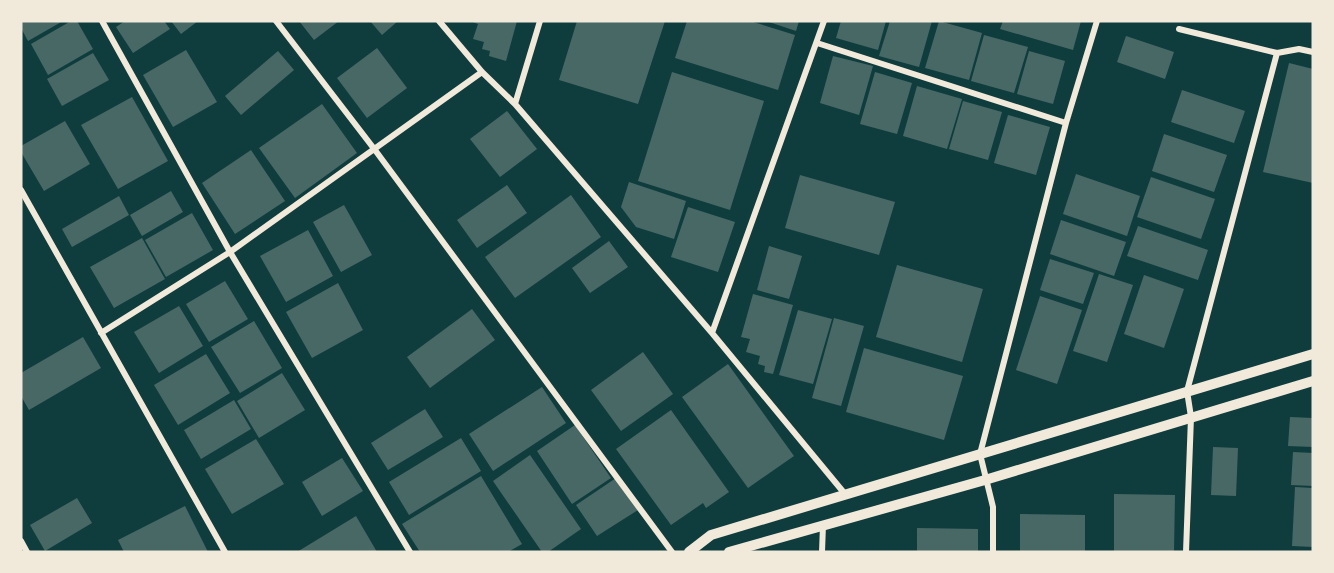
<svg xmlns="http://www.w3.org/2000/svg" width="1334" height="573" viewBox="0 0 1334 573" font-family="Commissioner,sans-serif">
	<rect width="100%" height="100%" fill="#0f3d3e"/>
	<path fill="#486865" d="M21,21h42l-35,20 -7,-13z
		M71,21h6l16,28 -45,26 -17,-31z
		M125,21h39l6,8 -37,24 -17,-26z
		M171,21h27l-17,13z
		M299,21h40l-25,19z
		M370,21h28l-16,14z
		M470,21h47l-11,40 -17,-5 1,-5 -8,-2 2,-7 -11,-3 5,-15z
		M577,21h88l-27,83 -79,-24z
		M687,21h63l45,14 -17,55 -103,-32z
		M766,21h33l-3,10z
		M841,21h45l-8,29 -42,-12z
		M890,21h42l-13,46 -40,-11z
		M939,21l43,12 -13,47 -44,-12z
		M1003,21h78l-8,29 -73,-21z
		M984,35l44,12 -14,46 -43,-12z
		M1126,36l48,16 -9,27 -48,-17z
		M377,48l30,40 -40,30 -30,-40z
		M186,50l31,52 -44,25 -30,-52z
		M278,51l16,19 -53,45 -16,-19z
		M1029,51l36,10 -12,43 -36,-10z
		M93,53l16,27 -47,26 -15,-27z
		M833,56l40,10 -14,49 -39,-12z
		M1289,63l24,6v114l-50,-11z
		M672,72l92,29 -34,109 -92,-29z
		M875,72l37,11 -15,51 -37,-10z
		M917,86l45,13 -15,50 -44,-13z
		M1182,90l63,21 -11,32 -63,-21z
		M132,97l36,64 -50,28 -37,-64z
		M963,101l39,11 -14,48 -39,-11z
		M322,104l35,49 -62,45 -36,-50z
		M507,111l30,38 -37,28 -30,-38z
		M1008,115l42,12 -14,48 -42,-12z
		M65,121l25,43 -46,27 -23,-39v-6z
		M1164,134l63,21 -13,37 -62,-21z
		M251,150l34,51 -50,33 -33,-51z
		M1076,174l64,22 -13,40 -64,-22z
		M800,175l95,27 -16,53 -94,-27z
		M1151,177l64,22 -14,40 -64,-22z
		M629,182l57,19 -12,38 -38,-12 -15,-20z
		M507,185l20,28 -50,35 -20,-28z
		M171,191l12,21 -41,24 -12,-21z
		M571,195l30,42 -86,61 -30,-41z
		M119,196l10,19 -57,32 -10,-18z
		M344,205l28,50 -31,17 -28,-50z
		M688,207l47,15 -17,50 -47,-15z
		M192,213l21,37 -47,27 -21,-37z
		M1061,220l65,22 -12,34 -64,-22z
		M1138,226l70,24 -10,30 -71,-24z
		M308,230l25,46 -47,26 -26,-46z
		M142,238l23,41 -51,29 -24,-41z
		M609,241l19,26 -38,26 -18,-25z
		M769,246l33,10 -13,43 -32,-9z
		M1050,259l44,14 -11,31 -43,-14z
		M897,265l86,24 -21,73 -86,-25z
		M1099,274l34,11 -26,77 -34,-11z
		M1144,275l40,14 -20,59 -40,-14z
		M225,281l23,38 -39,23 -23,-38z
		M338,283l25,47 -51,28 -26,-46z
		M753,294l40,11 -20,69 -9,-2 1,-6 -7,-2 2,-8 -14,-4 4,-13 -9,-2z
		M1040,296l42,14 -25,74 -41,-14z
		M179,306l24,40 -44,27 -25,-41z
		M472,309l23,31 -65,48 -23,-31z
		M798,310l34,9 -19,65 -34,-9z
		M834,318l30,8 -23,80 -29,-8z
		M254,321l28,47 -42,25 -29,-46z
		M83,337l18,31 -72,42 -8,-14v-23z
		M864,348l99,28 -19,64 -98,-28z
		M643,352l30,42 -52,37 -30,-41z
		M206,354l24,39 -52,32 -24,-40z
		M728,364l66,92 -46,32 -66,-91z
		M282,373l23,37 -46,28 -22,-37z
		M542,387l24,36 -73,48 -24,-37z
		M234,400l17,29 -50,30 -17,-29z
		M425,409l18,28 -55,33 -17,-27z
		M671,410l58,82 -23,16 -3,-5 -32,22 -55,-76z
		M1290,417l23,1v29l-25,-1z
		M575,425l36,53 -39,26 -35,-53z
		M461,438l20,33 -72,44 -20,-33z
		M256,439l28,45 -52,30 -27,-45z
		M1213,447l25,1 -2,48 -25,-1z
		M1293,452l20,1v33l-22,-1z
		M530,455l51,74 -33,23h-6l-49,-71z
		M342,458l21,33 -41,25 -20,-34z
		M481,476l41,68 -14,8h-88l-18,-28z
		M616,478l22,32 -41,26 -21,-31z
		M1295,487l18,1v59l-21,-1z
		M1114,494l61,1 -1,57h-60z
		M77,498l15,25 -47,28 -15,-26z
		M185,506l23,46h-84l-6,-12z
		M1020,514l65,1v37h-65z
		M356,516l21,36h-80z
		M917,528l61,1v23h-61z"/>
	<g fill="none" stroke-linecap="round" stroke-linejoin="round">
		<path stroke="#f1e9da" stroke-width="6" d="M102,21l128,231 180,300
			M276,21l99,129 297,402
			M439,21l43,51 33,32 197,229 133,161
			M1179,29l98,24 22,-4 14,3
			M817,43l249,80
			M515,104l25,-83
			M21,190l204,362
			M101,333l129,-81 252,-180
			M712,333l112,-312
			M21,541l6,11
			M822,552l1,-27
			M993,552v-45l-13,-53 86,-331 31,-102
			M1186,552l5,-135 -4,-26 90,-338"/>
		<path stroke="#f1e9da" stroke-width="10" d="M689,552l22,-17 602,-181
			M729,552l256,-72 328,-99"/>
	</g>
	<rect width="1334" height="573" fill="none" stroke="#f1e9da" stroke-width="45"/>
</svg>
